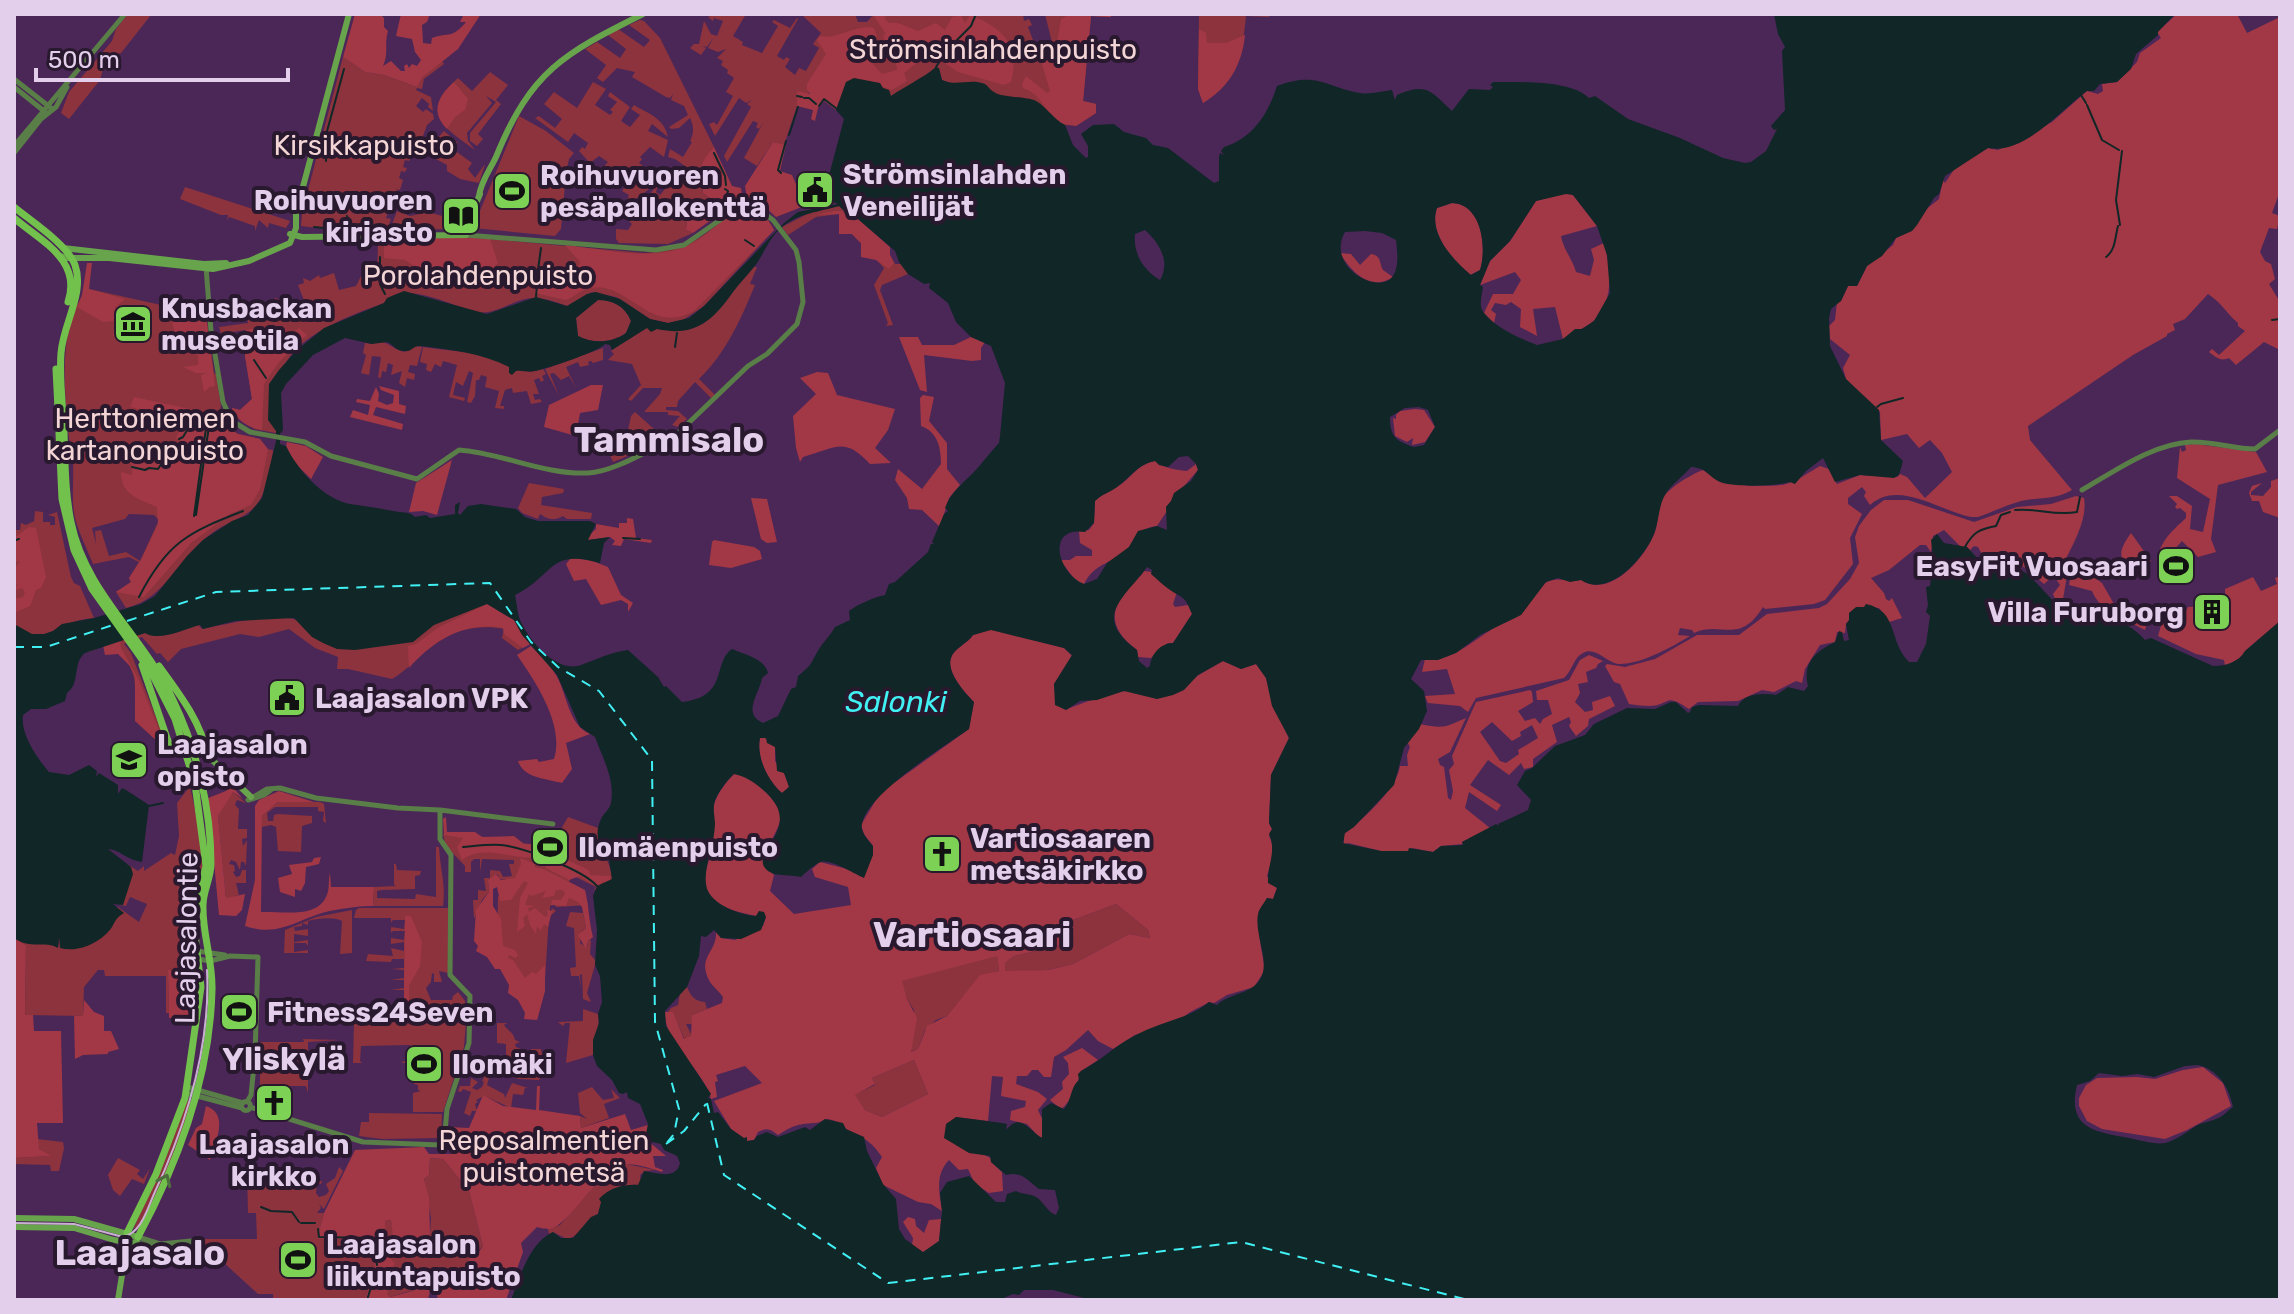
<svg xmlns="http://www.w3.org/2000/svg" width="2294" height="1314" viewBox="0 0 2294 1314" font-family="Rubik,sans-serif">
	<rect width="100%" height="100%" fill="#4b2757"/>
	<path fill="#8c333d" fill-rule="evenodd" d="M128,14l23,1 -30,38 -10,3 -6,6 -5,18 -31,39 -8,-6 8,-21 43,-51 4,-12z
		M715,14h31l-13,22 10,6 -1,3 20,8 16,-27 -6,-4 2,-2 16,8 7,-10 1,1 -21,37 7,4 2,-3 4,2 -5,8 10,8 4,-7 7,3 13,-23 -6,-4 8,-11 -20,-19h54l3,8h9l7,-8h149l1,7 5,-2 3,6 -4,2 13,34 14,-6 -10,-41h66v3l-20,-1 -8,85 13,3v9l-20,13 -11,-1 -25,-17 -93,-26 -5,-2 -3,-11 -48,27 -53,6 2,-9 -17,-34 -16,24 2,13 -12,-5v15l-13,39 -11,-3 -16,24 -13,-8 19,-35 -4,6 -3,-2 2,-4 -5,-2 -26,41 -3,-6 27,-49 -4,-3 5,-4 -6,3 -7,-5 -24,38 -6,-12 5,-2 3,3 16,-29 -7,-4 8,-14 -7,-5 1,-3 -7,-5 2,-4 -6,-3 9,-9 -8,3 -10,-4 5,-10 -6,9 -5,-1 4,2 -5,7 -11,-7 4,-4h5l5,-23 7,13 6,2 6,-15 -9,-3 -1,3 -5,-4z
		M1199,14h71l-1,3 -23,-1c-4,39 -7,65 -43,87l-5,-14z
		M640,20l4,1 16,17 54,109 -16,26 5,20 10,7v4l-12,11 -6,1 -2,-12 -4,-4 -3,30 7,3 -25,11 -49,-1 -3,-4v-10l12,1 4,-6 -3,-3 7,-10 -2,-7 21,11 6,-7 7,1 -17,-16 10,-15 2,2 -5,5 -2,7 4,3 10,-12 5,3 9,-16 4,5 4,-4 -17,-12 -7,-2 2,-8 13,8 9,-15 -2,-1c4,-8 4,-15 0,-23l-11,10 -8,1 -2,-2 19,-12 -4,-9 -13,-6 2,-6 -3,4 -4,-1 -34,-20 3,-5 -18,-4 -14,14 -6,-4 9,-13 -21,-16 12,-7 23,16 6,-9 -18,-14 10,-6 26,18 6,-7 -21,-15z
		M343,57l22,15 19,3 33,12 6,-10 19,-16 2,3 -20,15 -2,10 -5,-1 -1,2 15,7 2,14 -5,-4 1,-3 -7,-6 -6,8 7,6 3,-3 7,5 1,5 -7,6 -4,11 9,8 12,-13 14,12 -5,2 -6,8 6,4 4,-5 15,11 -4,6 7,9 10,-14 -6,19 -19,-4 -13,-8v-6l-30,-16 -8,12 -4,-1 -2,7 4,1 -2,4 -4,-1 -2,7 4,2 -3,10 -4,-1 3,3 -1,4 -4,-1 -8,23 5,1 -4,11h-54l-32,-4 1,-13z
		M490,72l18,13 -12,15 5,4 -23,30 5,5 -6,7 -7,-5v-8l26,-31 -10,-6 6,7 -25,30 1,8 7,9c-33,-24 -56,-37 -17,-72l14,13z
		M593,82l13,7 -11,16 15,10 3,-3 -3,-2 7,-8 -9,-6 2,-4 20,15 -9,14 9,6 10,-12 -9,-6 3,-4c15,9 30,13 34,32l-16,-13 -4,7 20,9 -4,17 -14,-10 -10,10 2,2 -3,4 19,13 -7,11 -6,-5 4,-7 -11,-8 -7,10 18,12 -16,12 -6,-1 2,-5 -7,-4 4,-6 -10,-8 -4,6 -9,-11h-4l9,-10 -9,-6 -9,7 -11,-12 3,-4 3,2 3,-6 -14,-10 -6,9 -33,-24 4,-2 16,12 7,-9 -18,-15 10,-12 23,16z
		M519,116l27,15 28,22 -5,6 -3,13h-2l2,2 -5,55 -6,7 -82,-8z
		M185,187l105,34 -4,7 -17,-5 -1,5 -9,-8 -4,11v-5l-26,-9 -2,4 1,-6h-7l-41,-16z
		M839,206l51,49 5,9h6l7,10 -26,11 -2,5 13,35 -7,1 2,-3 -14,-38 10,-17 -32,-34h-13v-20l-23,3 -28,18 -6,-8 27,-14z
		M397,211l13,5 18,-4 36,10 -6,7 -68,1z
		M726,218h41l7,12 -70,76 -21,14 -15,3 -18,-4 -34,-22 -24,-5 -25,14c-14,-5 -27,-10 -42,-7 -17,4 -30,16 -48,13 -24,-5 -75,-34 -93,-9 -30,11 -92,33 -101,68 -5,19 -6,42 -7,62l-22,-4 -21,-16 -1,-5 8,2 12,-11 -7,-43 2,-24 -2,-2 -24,4 -2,-7 29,-4 -2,-14 15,12 12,-4 -6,-15 9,-4 18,10 11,-5 -7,-18 6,-2 -1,-5 7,3 9,-6 1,3 14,-5 5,17 17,-4 5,-10h16l1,-32h-12v-5h124l154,14c39,-2 53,-12 82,-35z
		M754,267h3l-7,17 5,1c-14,34 -29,68 -56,94l16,16 -4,3 -16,-16 -17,19 -1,6h-11v3l12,1 9,8 -9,8 -6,-2 8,-9 -12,-1v-3h-24l16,-18 2,-6h-19l-12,13 -3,-2 13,-14 -9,-21 -24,-4 6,-6 -3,-3 32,-24 34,2 64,-47z
		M89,289l117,26 8,58 2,1 5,32 -2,9 10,14 9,5 22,5 7,10 6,1c-1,15 -5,35 -12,48 -10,20 -32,22 -49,35 -34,24 -45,65 -86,75l-10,-16 15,-10 -2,-4 10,-16 -10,-5 -36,7c-6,-15 -14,-31 -18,-46 -4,-18 -1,-37 -2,-55 0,-8 -3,-17 -4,-25 -4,-40 -13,-119 20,-149zM129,514l25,1 5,5 -19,41 -14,-9 -17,4 -8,-26 -6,1 1,13 -4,-16 33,-9z
		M598,300c15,0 27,6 33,21l-5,12c-14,10 -33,11 -48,3l-2,-18z
		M378,341c12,2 16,9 27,11l11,-6 6,1 -5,19 -7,-1 -2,7 7,2 -1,6 -7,-2 -2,9 -6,-4 3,-12 -11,4 2,-10 -5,-2 -2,9 -4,-1 -1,7 -3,-1 3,-20 -9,-1 -3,19 -8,-2 5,-18 -3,-2 2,-10 7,1z
		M423,347c19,3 37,4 55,7 26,4 36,23 65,15l3,5 -4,2 2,4 -3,2 -2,-4 -5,2 5,14h-6l2,6 5,-1 2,3 -11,2 -4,-13 -14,2 -1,-5 -7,2 -5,16h4v3l-9,-1 4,-17 -14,-4 2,-10 -6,-2 -2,5h-3l-1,16 -4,7 -4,-1 6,-29 -4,-2 -6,15 -7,-4 -3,13 12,3 -1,3 -15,-4 8,-32 -14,-4 -2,6 -6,-3 -4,8 -5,-2 1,-6 -7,-2z
		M603,348v12l-10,3 -2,-2 -3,1 1,3 -9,2 -2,-5 -12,5 10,21 -7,-12 -8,4 -7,-7 -4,1 9,22 -14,-27z
		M635,412l20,18 -3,16 -39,16 -3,-7 14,-6 7,-33z
		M529,483l35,6 -1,4 -21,4 -1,8 51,8 -1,6h-24l-4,-3c-10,5 -14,4 -23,-2l-2,5 -16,-6 -4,-5z
		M35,511l8,1v10h7v3h5v-8l-7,-2 9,-3 14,65 3,6 6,3 14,32c-24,2 -33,10 -54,19l-26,-8v-99h6l1,-7 5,2 8,-4z
		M481,594l49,50 -12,6 -16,-12 2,-9c-24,-5 -55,1 -73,17 -14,11 -23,24 -39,33l-44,-10h-11l1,-12 -23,-9 -26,-19 -30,8 -19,-3 -59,15 -13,13 -8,-9 -3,1 -15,-17 -18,7 7,9 33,85 -6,4 -23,-23c-1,-40 7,-48 -27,-75l-19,8 -3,-5 60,-14 15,1 37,-10 4,5c21,-4 77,-18 97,-8z
		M189,781c5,31 21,69 10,100l-7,2 -9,32 6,52h5l1,8 -5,50 -19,-3 19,-6 3,-39 -4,-6h-21l1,42h-3v-37h-61l-1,-6h-6l-14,17 -1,29 -58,-1 1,-70 -12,-7 43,-1 2,11v-9l59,-32 21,15 8,-18 -17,-7 -4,9 -6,-1 7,-41 11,7 6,-5v5l27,-18 4,2 4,-19 -2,-33 10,-13z
		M233,792l13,11 -9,-3 -2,5 4,4 -1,20h9v9l-5,1 1,7 4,-6 -1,26 -2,-4h-3l-1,8 -4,-8 -5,-2 -2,4 5,1 1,6 -2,1 3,5 4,-1 2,-6h4v13h-10l3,12 -13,4 -8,-83 7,-16z
		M278,802h42l4,2 2,19 -3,-2 1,-9 -6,-1v-4h-43l-8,6 1,8h5l1,-6 4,-1 34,2v7l-10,3 -1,26 -23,-1 -2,-24 -5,-2 -9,2v-11z
		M568,817l30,11c-2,19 13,31 14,51l-9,9 -9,2 2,-3 -24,-12 -3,7 14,7 5,16 -32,2 -1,-3 -5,2v9l2,-7 4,3 -7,6 -5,77 -7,26 -40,-73 1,-50 11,-17 -9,-1 -3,-5 -9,6 1,12 -7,8 -8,19 -1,-19h5v-10l8,1 -2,-13h6v-8l10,1 3,6 9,-1 -3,-12h5v-4l-32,-1 -2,13v-13h-6l-3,3v10h-6v-6l-19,-20 -3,-12c33,-2 66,10 100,11l5,-16 12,2z
		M436,847h3c1,21 7,38 4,59h-70l1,-19 22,-1 -2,-1v-21h2l1,6 24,1 -1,4 -5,1v13l-33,1 -5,1v7l38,1 1,-5 20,3z
		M1116,904l32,26 2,8 -21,-4 -56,30 -25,6 -43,2v-9l9,-7 47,-11 -4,-19z
		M359,908h89v65l-9,-2 3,11h-8v-8l-2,-1 -1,9 -5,6 5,12h21l1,-4 5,-4 7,9 1,19 -62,-1v-29h-13l13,-2v-8h-13l13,-2v-8l-13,-1 13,-1v-9h-12l-1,3 -25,-1 2,-7 25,2 -2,-8 13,3v-9l-13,2v-6l13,2 1,-9h-12l-2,2v-6l13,2 1,-9h-12l-2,3v-5h-37l2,-8z
		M352,910v43l-12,1 2,-33c-8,-4 -22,-3 -34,0v4l-6,-2v3l-8,1 1,4 13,-2v7l-14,-2v8l14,-2v6l-2,-3h-12v9l14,-2v3h-24l1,-23 31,-13z
		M570,912l13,1 3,15 -4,3 -2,12 7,4 1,-6 3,-1 -1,14 5,6v5l-8,28 4,9 -8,-3 -1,-25 -2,1 1,14 -2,-13h-8l-1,-8 6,-1 -2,-39 -8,-2z
		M997,955l2,16 -19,5 -33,40 -11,4 -11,10 -7,19 -8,3 4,-42 -7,-11 -6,-18z
		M687,987c4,9 7,14 18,15l2,7 -15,6v9h-6l6,12 -7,4 -12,-27 -5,-1 3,-4 7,-3 2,-12z
		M583,1009l15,5c2,12 -3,28 -5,41l-27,8 4,-40h-5l-2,3 -5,-4 25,-1z
		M354,1022l112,1 -2,24 -21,65h-30v-19l8,-2 -3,-1v-5l-4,-1v-21h-13l9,-5v-13l-49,1 -1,15 2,2h-9z
		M497,1023h10l-3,2c4,6 10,8 11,15l5,2 -5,2 1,3 15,7v-5h10l4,22 -6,9 -21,-1 -15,-7 28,1 -1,-13 -19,-2 -1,7h-4v-21l-9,-1z
		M303,1039l37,1 -32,2v51l-2,-7h-46v-44h44z
		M914,1060l14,34 -46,23 -17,-7 -11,-15 21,-10 -3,-7z
		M488,1070l3,1 -4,14 17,9 1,4 7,-15 16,5h-3l-2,7 -10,-1 -2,14 -27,-12 -8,4 2,2 -3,2 2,7h-5l-2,5 -6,-3 7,-21 -8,-3 -2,3 -3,-1 2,-5h10l1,-8 7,4 -6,6 5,2 5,-3 2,-5 -2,-1z
		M592,1087l11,13 11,-2 -3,-9 9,9 -16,6 5,14 -28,10 -1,-12 7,3 -7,-6 -2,-20z
		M186,1100l7,2 -25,65 -29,63 -5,-2z
		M369,1113l73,1 -1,24 -59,1 -23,-3 2,-14h8z
		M37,1139l26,3 1,6 -5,23h-8l-1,-6 -36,-1v-6l35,-2 -10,-7z
		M118,1158l22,12 -3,4 6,5 7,-11 -6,16 -12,-5 -12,17 -7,-6 -5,-15z
		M430,1158l13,1 26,32 14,55 -14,14 -2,6 -15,13 -62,18 -3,-2c0,-14 6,-27 1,-41 -3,-11 -10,-16 -9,-26l6,-7 6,-1 3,17 21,4 15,-7 1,-16 -7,-39 5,-4z
		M617,1162l38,8 -10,1 -5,4 1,8 -3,2c-18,-2 -36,11 -40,29 -13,6 -16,22 -31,25l-14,-7 -4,2 -1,-5 12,-4 30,-34 -5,-5z
		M339,1167l4,4 -19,38 -5,-5 2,4 -4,5h7l-7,26 55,1 3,33 -11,27h-91v-6h-15l-60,-55h59l-1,-26h-8l-1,-40 26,2 -7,10 12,2 7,-6 16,5v-4l-14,-2 1,-3 24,6 1,-3 9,1 -1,3h-4l-1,9 3,4 7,-2 3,-4 -3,-7 9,-6z"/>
	<path fill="#a23845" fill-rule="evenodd" d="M355,14h25l4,4v9l4,4c-4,13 1,22 -5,35l8,-5 10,10h4l-1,-5 3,-2 2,4 3,-4 5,2 4,-6 -6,-8 -3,-13 -16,-3 5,-22h29l-3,8 -5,3 1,18 8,1 1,-6c17,-6 20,1 34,-16h-6l4,-8h17l-23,35 -35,28 -6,10 -33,-12 -19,-3 -22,-15z
		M875,14h13l-4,4 5,5h9l20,8 18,-8 9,7 7,-13 9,-2 4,8 5,-8c33,13 51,30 41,67l-7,3 -46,-13 -12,-8v-5h-24l-18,14 3,8 -15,9 -38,-12 -8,4 -10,28 -12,-9 -6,7 -3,13 -4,-2 2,-9 -16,-4v-15l13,3 -3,-4v-7l19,-29 -9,-14 3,-4c20,4 34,-12 54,-8l3,8 -7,6 2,21 10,11 15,-4c0,-14 -12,-22 -14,-35l3,-1 -12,-18z
		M1070,14h41v3l-20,-1 -8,85 13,3v9l-20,13c-5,-2 -9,-1 -14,-2 -18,-5 -15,-28 -39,-36l-1,-4 4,-8 21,17 3,-2 -9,-30 14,-6 6,-36z
		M2177,14h60l10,19 33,-16v174l-8,22 8,3 -3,13 -8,-1 -9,24 5,9 6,3 4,15 -6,5 11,18v48l-16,-8 -28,23 -7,-7c-9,4 -13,-1 -20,-6l3,-3 7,6 26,-24 -7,-5v-3c-11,-9 -16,-20 -30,-29l-23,25 -12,5 2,6 -8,4v2l-34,19 -105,71 2,14 42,50c-16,10 -33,7 -51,11 -14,4 -29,11 -43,16h-7c-31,-6 -73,-38 -101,-12l-6,-9 2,-4 -4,-5 -14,11v6l14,10 -12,24 3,26 -28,36 -11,4 -49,5 -2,-2c-24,39 -42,13 -69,26l-2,-3 -12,-2 -2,7 12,1c-18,11 -50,29 -72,28 -12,-2 -23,-18 -35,-11 -9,4 -11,18 -19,25l-88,20 -8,14 -8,-6 -32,-3 -3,-7 30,-2 -8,-25 -25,3 3,-13c26,4 50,-20 72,-33 7,-4 16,-6 22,-11 12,-8 15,-27 28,-33 14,-6 21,1 34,-2 29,19 64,-22 74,-48 4,-11 2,-26 9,-36 8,-10 22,-18 34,-24l5,-2c5,3 11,8 16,10 11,7 49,6 63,5 13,-2 27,-13 38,-19l9,3 8,15 23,-9 37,2 3,-3 7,3 18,21 27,-26 -10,-19 -12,-13 -11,8 -12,-14 -26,6 -1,-28 -26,-24 -8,-9 -3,-11 7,-13 -20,-16 -1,-13 6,-6 2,-18 4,-1 7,-15h9l10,-20 26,-21 3,-7 16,-8 12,-19 15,-12 4,-19 2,3 10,-15 33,-20 10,2 54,-28 35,-31 11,3 5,-3 -1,-7 15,-2 20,-20 3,-9 21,-15 -4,-6z
		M1199,29l7,4 1,10h19l19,-8c-3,30 -16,52 -42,68l-5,-14z
		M454,82l14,17 -3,11 -10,7 -8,12c-17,-17 -9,-33 7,-47z
		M773,142l13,3 -6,26 12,4 4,9 13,6 -2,15 -31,12 -11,-10 -18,-8 -2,-13z
		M714,147l18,39 9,2 2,13 -18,9 -32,23 -7,-3 3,-30h4l2,16 6,-1 12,-11v-4l-10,-7c-4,-25 -5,-27 11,-46z
		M1566,193l7,2 24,31 -36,10c2,13 11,22 15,36l14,4 4,-16 -3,-11 13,-6c7,26 11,61 -13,80 -9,7 -18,8 -28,16l-8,-32 -22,2 4,27 -17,-9 1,-18 -10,-7 -5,3 -11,-2 -4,7 5,4 -2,9 -10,-10 9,-19h20l8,-14 -6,-8 -35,13 10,-24 20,-20 26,-40z
		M1452,203c30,1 35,45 28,67l-10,5c-17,-15 -42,-42 -33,-67z
		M744,210c16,1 23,6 30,20l-79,80c-45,28 -66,-30 -106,-22 -9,2 -15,9 -23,12l-31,-7 2,-19 41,-7 2,-5 -15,-17c39,4 90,18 126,-1 19,-10 32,-28 53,-34z
		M835,211h7l11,10 5,-2 32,28v8l4,8 -5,6 -13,-9 -15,-3v-14l-9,-9h-13v-20l-24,1z
		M460,237l30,2 8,24 -17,17h-24l-4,2 -30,-10 -18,-12 -21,-2v-19z
		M1340,253l11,1 9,11 11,-11c11,2 8,9 12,16l10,7c-22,15 -42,-5 -53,-24z
		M87,263h5l-3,26 36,10 -10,9v6l7,7 -5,16 -4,-1 2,-15 -12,1 -26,-15 5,-12z
		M171,309l35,6 9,71 -5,1 -6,5 -3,-17 6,-2h-11l-13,-6 15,-2v-17l-4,-3 1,-6 -6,-2 3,14h-4l-1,4 -12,-5c4,-17 -6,-27 -4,-41z
		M263,326l-5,18 6,8 12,-2 23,-22 8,7 -28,27 -15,22 -2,46c-12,-2 -26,-9 -30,-22l8,2 12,-11 -7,-43 1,-26z
		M899,337h19l4,8h32l17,-8 14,5 -4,6v12l-9,1 -48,-6 3,37 -7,-2z
		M817,372l11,1 9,22 58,14 -7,21 -13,18 16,15 -21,1c-26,-28 -34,-16 -67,-7l-3,5 -4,-14 -3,-32 23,-22 -16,-16z
		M591,385h12l-5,25 -18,3 -4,23 -32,-9 5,-22z
		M379,386l20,5v13l7,2 -1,8 -29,-7 -3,8 30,9 -1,6 -52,-13 3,-7 15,5 2,-10 -14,-3 1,-3 13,2 6,-14 3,7 -1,7 9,4 6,-2 1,-8 -13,-5z
		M923,395l11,2 -5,24 18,22v26l13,16 -11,13 -9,29 -18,-17 -13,-1 -2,-11 -12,-18 3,-11 24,20 19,-25c0,-16 -3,-32 -20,-38l-1,-28z
		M134,397l79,17h10l7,15 8,5 22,5 8,10 -8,40 -9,16 -21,9 -39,29 -47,54 -28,-5 15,-10 -2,-4 13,-20 16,-34 -1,-17c-17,-8 -36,-11 -36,-35l11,3v-10l-8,-6h-17l1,-7 7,-4h27l1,-2 44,12v-13l-11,-7 3,-6 -1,-14 -48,-11z
		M1415,409l9,1 11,17 -10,15 -13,3 1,-7 -6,4 -12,-6 -2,-18 3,1v-4l4,-4z
		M287,442l19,4 17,11 -12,22 -17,-17 -8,-16z
		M2195,444l61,8 11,20 -49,13 -7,54 5,13 -18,5 -16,-16 -23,25c-5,-20 14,-36 27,-48v-5l-6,-5 -3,1 -2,-2 2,-3 -8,-8h8l15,10 -2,23 13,3 7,-33 -33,-21 3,-31 2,5 4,-2 -1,-5z
		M452,460l-15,55 -14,-4 -14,1 7,-29z
		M1155,461c9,7 21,9 32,10l9,-7 2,6 -32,37 1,4 -10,15c-19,3 -19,9 -29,22 -13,16 -33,13 -44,36l-8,-3 -16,-21h10l6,-4h16v-6l-12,-7 -1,-12 10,-1 5,-7 1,-22c7,-7 14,-9 22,-14 16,-10 19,-22 38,-26z
		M2280,478v40l-17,-6 -4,-11h-7l-3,-8 3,-7 10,-3 -11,9v3l12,1 8,-9v-6z
		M2076,496l8,2c4,23 -13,49 -22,69l6,3 -5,29h-8l-2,-5 7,-9 -4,-6 -5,-1 -7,6 -20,-17 -34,-10 -6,1 -6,-11 -4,-1 -4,4 -3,-3h-6l-17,-17 -11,6 -2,16 -5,-7h-6l-31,25 -18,8 13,15 2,6 3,2 3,-3 10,20 -13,4 -10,-14h-18l-15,16 -1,9 -8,-1 -2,10 -15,3 -15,24 -3,14 -6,-2 -22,11 -12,-2 -24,11 -40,1 -9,7c-26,-17 -17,-4 -39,-3 -6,0 -14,-1 -21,-2l-9,-20 -6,-2 -9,-16 2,-2 18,3 30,-8 42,-24h42l28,-21 52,-6 8,-4 23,-25 9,-16 -4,-26 4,-11 12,-16 13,-10h24l66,22 43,-15 34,-3z
		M751,498l16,1 10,43 -10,1 -6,-4z
		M627,518l6,1 3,19 16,2 -1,3 -27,-4 -3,7 -9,-1 3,-4 -5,-4 -22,3 -1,-3 9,-8v-5l23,4v-5h8z
		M29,527l7,1 10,49 -5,11 -5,2 -6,16 -16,7v-14l9,-2 2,-5 -3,-4 -8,3 3,-7 -3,-1v-14l6,-8 -6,1v-24z
		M2131,533l20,28 -8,9c-26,-7 -27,-16 -12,-37z
		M714,540l40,7 6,4 2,8 -31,9 -22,-3 3,-23z
		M571,558l19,2 18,7 13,28 12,8 -5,9v-8l-7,-4 -20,5 -15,-26 -12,2 -8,-17z
		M1144,571l7,1 26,20 -4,12 2,3 13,-2 4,9 -19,29h-5l-17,15 -13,-1 -1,-7c-27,-20 -30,-40 -6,-65 5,-6 10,-8 13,-14z
		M2087,572l15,11 12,21 28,10 5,9 -2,7c-19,-10 -45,-18 -53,-39l-23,-6 2,-11z
		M2280,576v45l-35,30 -3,6 -17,9 -1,-6 -28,-6 -38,-18 4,-14 18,-1 8,-14 16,-1 1,18h21l-1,-35 28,-12 8,14 16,-7 -2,-6z
		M487,604l27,16 16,24 -7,4 -19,-14 -1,-6c-38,-7 -69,12 -94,40l-1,-22 8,-2 23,-17z
		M991,629l73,19 8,8 -18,28 1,9 11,17c8,-5 52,-19 60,-19 10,0 22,5 31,8l66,-38 18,8 15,-5 10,14 7,24 16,36 -18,37 -2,48 3,6 -3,7c7,12 2,27 -2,40l10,12 -4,11 -6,-1c-14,24 -6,46 -2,72l-11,17 -27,8 -13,8 -5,-1c-7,5 -21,9 -27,17l-47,16 -22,14 -15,-8 -10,-11 -22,20 -12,7 -3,20h-7l-6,-7h-6l-5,6h-10l-1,8 22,8 9,7 -9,11 6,13 -2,14h-3l-12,-13 -17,-4 1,-9 14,-4 1,-6 -25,-5 2,-19 -11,-1 -4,45 -32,-4 -1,26c14,11 24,7 37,16l-1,3 11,10 1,19 -14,2 -14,-9 -7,-15 -9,1 -10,-10c-14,14 -10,33 -7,51l-11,-7 -13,-2 -35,-17 -7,-17 6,-11c-9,-13 -15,-18 -29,-24 -9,-4 -13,-11 -21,-13 -7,-3 -11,3 -18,3 -17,1 -22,3 -36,12 -7,-6 -11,-8 -20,-3l-4,8 -7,1 -16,-12 -17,-28 48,-18 -17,-17 -29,9 2,6 -3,1 2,15 -6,2c-7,-29 -48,-57 -46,-87h8l11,27 7,-3 1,-21 30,-12 1,-6c-4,-6 -9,-9 -13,-15 -14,-25 7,-29 6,-50l5,6 14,2 28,-14 3,-9c-18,-2 -47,-7 -58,-24 -8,-12 1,-31 4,-43 3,-16 0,-31 2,-44 1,-10 13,-25 20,-32 20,3 38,22 48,40 -3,18 -17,32 -19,49l11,12 -4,16 24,23 57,-9 -3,-18 -33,-10 -3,-8 8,-7 31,8 22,-24 -9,-12 -3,-9 19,-32 89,-64 5,-27c-9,-9 -28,-30 -23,-44 3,-10 16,-14 22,-23zM1116,904l32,26 2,8 -21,-4 -56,30 -25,6 -43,1v-8l9,-7 47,-11 -4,-19zM997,956l2,15 -19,4 -33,41 -20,10 -9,23 -7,3 6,-34 -10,-19 -5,-18zM914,1060l14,34 -46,23 -17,-7 -10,-15 20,-11 -3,-6z
		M120,641l1,7 18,32 24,60 -4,3 -24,-22v-43l-5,-12 -12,-12 -13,1 -2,-10z
		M531,646c9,9 19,18 25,29 11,18 12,50 34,59l-24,9 6,26 -10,14c-15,-4 -39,-5 -44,-22l19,-2 2,3 15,-3c11,-34 -19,-78 -37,-104z
		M1589,655l14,6 -5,3 -2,4 -10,4 2,10 -10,2 2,9 -5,9 10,10 8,-2 -1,-8 18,-6 5,10 -26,13 -1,7 -12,10 -7,-10 2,-4 -2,-5 -17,8 5,17 -24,17v8l-9,2 -3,-6 -12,12 -21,-15 -18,25 31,20 -4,6 -28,-19 -4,16 25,20 -28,14 1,2 -22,2 -8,6 -21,-4 -4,3h-27l-33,-8 -4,2v-11c18,-14 53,-45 56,-68h8l-1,-11 3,-8 -2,-4 12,-19c25,5 25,3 46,-6l-16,34 -12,7 2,6 4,2 4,31 3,2 2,-9 -4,-21 5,-6 -2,-8 24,-54 54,-12 2,2 1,10 -15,9 7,10 10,-3 5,6 3,-5 9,-5 -4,-14h-11l-1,-9 33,-11 11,-20zM1492,722l20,19 9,-5 -1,-4 12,-7 6,13 -20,12 1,4 -13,9 -6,-2 -20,-29z
		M764,737l11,10v14l13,18 1,8 -7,6c-14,-12 -26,-36 -22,-55z
		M231,785l12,14 -10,-7 -15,24 8,82 19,-4 -3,16 -6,6 -17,-1 -11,-117 18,-7z
		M279,791l35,11h-36l-16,14 -1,96c20,-1 55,7 65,-15 4,-7 2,-17 4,-24l1,14h43l-1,19c-14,0 -29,2 -43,5 -32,7 -50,27 -85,15l10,-46v-74l4,-6z
		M446,817l1,15h28l7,5 32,-1 10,8 19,1 -1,10c-19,10 -57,-14 -80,5l-5,-13 6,-9 -19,-3 -1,-16z
		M552,829l8,3 -2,7h-6l-5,16h5l4,-9 11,14 22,10 1,5 20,1v6h-7l-6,5 -17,-11 -11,4 -23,-12 -1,-5 -4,-2z
		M321,857l-2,7 -13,3 -1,16 -4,8 -6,-2v8l-15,-5 -2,-14 14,-4 -3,-9 23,-3 2,-4z
		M520,858l16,6 -2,3 9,2 42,21c4,16 4,33 8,47l-5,4 -2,8 -8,-14 8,-7 -4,-21 -4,-5 -9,-4 -3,8 -15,-1 1,-5h9l4,-6 -2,-4h-7l-2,6 -12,2 4,-7 -14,5 -3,-2 -4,11 10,1 -7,2 1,4 6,-4 10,9 3,-2 -1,-5 5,1 -4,16 -4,-3 -3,7 -4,-5 -1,8 -6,-9 -3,-11 -4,4 2,8 -8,6 3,-34 8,-15 -4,-2 -13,19 -11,1 -3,-14 -4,2v17l8,13 2,27 12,4 3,5 -2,3 -7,-3 -1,3 5,2 12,18 7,-6 4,2 9,-9v26l-8,29 -13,-1 1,-6 -7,-13 -10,-7 1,-8 -9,-16h-5l-8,-12 -11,-6 2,-5 -4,-5 2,-31 13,-18 -1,-12 8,-6 5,6 14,-2 6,-14z
		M405,916h6l11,26 -2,24 -11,20v33h-5v-16l-2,-1 2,-4z
		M14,938l12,7 -1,70h8l1,16h27l2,92h-26l2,26 12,7 -37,2z
		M168,970l22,1 3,6 -3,40 -21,1z
		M84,1000l10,12 10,4v15h7l8,18 -11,3v2l-25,1 -8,4 -1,-43h9z
		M1082,1048l16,12 -17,11c-3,11 -11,33 -20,38l-11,-9 13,-11 -1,-7 7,-8 -1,-11 -5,-6z
		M2203,1067l20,16 8,23 -44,24 -22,9 -63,-10 -15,-8 -8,-15v-8l7,-13 11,-7 40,-1 18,2 28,-9z
		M537,1086h3l-1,24 41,6 1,12 44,-14 6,16 17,-5v16l18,15h-13l2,11 8,3 -1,2c-13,-4 -31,-11 -44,-6 -23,10 -50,61 -69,63 -2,0 -10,-1 -12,-2l-16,16 2,9 -17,48h-68l-1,-6 -4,-4 -3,1 -2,9h-64l11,-27 -3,-33 -55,-1 7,-26 31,-63 69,-3 5,7h23l-3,-27 20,1 14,-33 20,11 33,4zM430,1158l13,1 26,32 14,55 -5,7 -5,-1c-12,23 -16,23 -39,31 -14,6 -28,10 -44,14l-3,-3 4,-14 -2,-9 6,-7 -6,-8v-16l-10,-3v-9h6v-7l6,-1 2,17 22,4 15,-7 -1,-36 -5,-19 5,-4z
		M206,1106c24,9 9,35 4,54l-22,-15 8,-17 6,-4z
		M908,1217l7,2 1,7 8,7 5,-13 12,-1 -2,22 -16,12 -11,-8 1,-7 -10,-16z"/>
	<path fill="#102627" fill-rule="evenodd" d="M1774,14h401l-17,18v3l-22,19 -5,15 -14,13 -17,2 -6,7h-7c-26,19 -63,64 -99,57l-43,28 -6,18 -5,4 -17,27 -5,6 -16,7 -14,18 -15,10 -10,20h-9l-7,15 -10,8 -2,9 1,28 16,33 33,31 2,30 22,21 -4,14 -5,3 -34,-3 -25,7 -12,-24 -17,13 -11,13 -5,-2c-14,4 -59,6 -72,-1 -11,-6 -11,-13 -27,-14 -8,10 -20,17 -26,28 -6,10 -6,24 -10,36 -8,25 -46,68 -74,49l-11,2 -12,-4 -12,4 -25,33 -41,20 -24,18 -18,7h-17l-10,19 13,12 3,20 -8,18 -15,19 -10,37 -40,42 -9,6 -2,10 38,8h27l1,-3 24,4 8,-6 22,-1 -1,-3 34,-18 3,2 -1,-2 30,-14 3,-10 -14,-15 8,-14 7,-3 23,-22 30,-11 9,-11 33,-16 28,1 16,-7h5l12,11 2,-1 2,-5 7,-2 39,1c6,-13 25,-13 38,-11l12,-8 16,4 4,-5c-6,-23 8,-35 27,-44l4,-11 3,1 2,9 5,-1 -3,-16 3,-4v-7l7,-6h8l2,-3c33,7 22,37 43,58h8l9,-18 4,-28 -4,-4 2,-7 -2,-18 4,-1 3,-29 -2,-17 6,-6 7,9 23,4 12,13 38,8 12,7 30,32 6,-6c27,10 61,17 80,39l6,-2 62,28c13,0 26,-4 32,-15l35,-30v679h-1188l-39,-10h-29l-5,5 -6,-1 -14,6h-488c9,-23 18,-57 42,-68l8,6h12l18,-21 7,-3 3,-12 -2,-3c10,-11 25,-15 39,-14l6,-14c14,2 32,9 36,-8l-3,-7 -13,-6 -3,-6 -13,-3 -2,-7 2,-10 -8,-20 -12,-6 -1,-6 -4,2 -4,-1 -7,-13 -15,-14 -4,-11v-15l6,-17 -1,-9 4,-12 -2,-26 -5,-11 2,-35 -4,-34 4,-10 15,-7 -3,-19h-3c-5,-13 -13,-24 -5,-41 2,-5 9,-10 10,-16 4,-24 -8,-44 -16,-66l-15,-10 -23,-52 -35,-40 -8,-15 -27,-16 -53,21 -21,17 -58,8 -18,-1 -14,-6 -11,-6 -18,-19 -59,3 -32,8 -3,-4c-16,4 -40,17 -55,8l-60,20c-13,10 -4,30 -18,40l-2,8 -19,8h-15l-8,6c-3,19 14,43 26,57l20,3 20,-10 8,6 -1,6 3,-4 19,12v9l4,-6 4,2 23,15 -7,57c-15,-2 -24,-13 -34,-13l23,18 2,7 -10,31 -10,-1 11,9c-8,5 -8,7 -12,14 -11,16 -34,26 -52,21l-1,-11 -1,11c-14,-8 -27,2 -44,-10v-314l18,10h12l9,-3 9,-7 32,-6 47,-14 14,-8 32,-40 16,-16 29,-19 16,-6 14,-17 14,-57v-10l-8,-11 1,-36 10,-14 18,-20 27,-22 60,-25 3,-5 17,-7 83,23 49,-17 31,9 20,-12 9,-2 24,7 30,20 18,4 21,-5 15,-12 80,-83 14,-11 40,-8 -15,-6 21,-79 -8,-9 10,-28 8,-4 26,5 3,5 6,2 2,6c16,-11 32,-18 45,-29l3,1 3,12c15,7 28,-2 43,4 3,2 5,6 9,8 8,6 31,4 42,9 11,6 17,18 29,24l8,20 13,13 2,-1v-11l-7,-12 12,-9 21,-1 10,8 22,6 7,7 15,3 46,35 5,-2v-24l1,-4 4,2 -3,-4 3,-4c29,-9 44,-33 53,-61 40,-15 48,1 83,7 10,2 22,-2 32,-3l3,10 2,-5c30,-13 34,-4 55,16l17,-22 21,1 3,-3 -3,-2 3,-3c25,0 78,-2 96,16l6,-2 33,23 52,19 43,20 22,5 6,-1 15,-11 11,-22 -3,1 -3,-4 14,-16 -3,-59 3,-4 -7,-13zM1566,194l7,1 24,31 10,29 3,38 -16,28 -12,8h-7l-12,10 -26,6c-18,-7 -41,-17 -53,-32 -6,-7 -2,-18 -1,-26l-3,-2 10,-24 20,-20 26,-40zM1452,203c30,1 35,45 28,67l-9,5c-18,-15 -43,-42 -34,-67zM839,206l14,13h5l37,32 4,11 9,12 16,10 6,-1 -1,5 19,15 8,19 15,15 20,9 14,37 -5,53 -1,7c-9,9 -17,21 -26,30 -11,11 -22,19 -28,35l3,3 -4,3 -12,28 2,2h-3l-3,8 -33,30 -6,2 -4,11c-10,2 -27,9 -36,16l1,9 -15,7c-5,9 -11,14 -16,22 -9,15 -6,15 -21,27l-2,11 -5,2 -13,27 -15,7c-22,-10 -3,-30 -1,-45l6,-5c-3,-14 -22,-18 -36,-24 -20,14 -3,48 -50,53l-16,-16 -2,1 -6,-10 -30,-27c-16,2 -31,9 -47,15 -25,9 -53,-26 -61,-45 -3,-8 -3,-17 -5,-25 40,-20 33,-47 85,-32l4,-20 6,-6 -22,3 8,-16 -6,-3h-52l-13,-4 -9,-8 -35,-5 -13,2 -8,9 -2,-2 2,-11 -5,3v9l-25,4 -4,-3 -11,2c-6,-6 -13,-4 -22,-6 -14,-3 -30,-5 -43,-7 -27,-5 -53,-35 -64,-58l-6,-2v-10l3,-4 -2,-37 5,-9 27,-29 32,-17 27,6 15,-2c7,3 9,9 17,9 9,1 8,-6 17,-5 31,4 61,7 88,21v6l3,2 4,-4c7,-1 12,2 19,0 11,-2 65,-20 70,-27l5,1 2,5 35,-22 4,4 6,-3c37,8 55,-7 76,-37 7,-10 17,-19 24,-29 8,-12 13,-26 24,-35 17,-15 38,-16 58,-22zM1145,230c14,13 26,31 15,50 -17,-10 -27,-27 -25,-46zM1365,231l17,2 14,7c1,10 3,22 -1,32 -10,28 -71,-4 -50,-40zM598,300c15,0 27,6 33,21l-5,12c-14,10 -33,11 -48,3l-2,-18zM1419,407l9,3 7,17 -11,18 -10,2c-18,-6 -24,-10 -24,-30l15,-9zM1188,456l8,8 2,6 -7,11 -17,12 -3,8 -5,6 1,23 -10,-4 -19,5 -9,16 -22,16 -10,16 -13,5c-26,-10 -39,-58 1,-52l9,-9 1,-22c7,-7 14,-8 22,-14 14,-10 21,-23 38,-26l4,4 9,2 11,-10zM1147,567l5,3 -1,4c6,5 13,12 19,16 14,9 15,6 22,24l-19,29c-12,0 -22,11 -23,23l-3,2 -8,-7 -2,-11c-46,-34 -12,-52 10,-83zM991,630l73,18 8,7 -18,29 1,21 11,5 14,-9 17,-1 27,-9 33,8 16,-4 11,-5 14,-15 25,-14 18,8 15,-5 10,14 6,28 17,32 -18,37 -2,48 3,6 -3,5c8,17 -2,32 -1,49l9,5 -4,11 -6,-1c-3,5 -8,11 -9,16 -4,22 14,49 1,67 -9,13 -31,13 -42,24l-8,-3c-18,16 -50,20 -75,34 -19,10 -34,25 -53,35l-3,3 1,6c-9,7 -7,20 -15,29l-13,-6 -9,6v29c-14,-8 -21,-26 -36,-8l1,-6 -5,-1 -46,-6 -10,7 -2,14 25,15 21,3 1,6 15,13c16,-4 21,5 33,14l16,1 4,18 -3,7c-9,-3 -12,-13 -20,-18 -7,-4 -13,-2 -20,-6l-9,3 -2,8h-9l-27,-26 -22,6 -7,11 2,18 -3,30 -16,11 -18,-13 -6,-10 -3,-30 -13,-15 -16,-33 -3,-14 -18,-8 -3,-6 -18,-4 -15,11 -5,-3 -27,10 -11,-5 -10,4 -3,4 -7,1v-4l-3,1 -13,-9 -13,-17 -4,1 -3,-14 -3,-1 3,-4 -45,-68 -1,-15 22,-24 12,-31 2,-20 5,1 8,-7 7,8 20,1 20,-9 5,-13 -2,-5 -5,-1 -3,5c-15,-1 -41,-10 -48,-25 -8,-17 7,-48 7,-67 0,-6 -2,-13 -1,-19 1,-9 13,-25 20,-31 11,2 20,8 28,15 45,37 -11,61 3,79 8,10 25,6 36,9 3,-3 15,-14 20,-15 10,-3 33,12 43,16l9,-23v-9c-5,-6 -13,-14 -11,-22 6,-31 80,-76 107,-95l5,-27c-9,-9 -28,-30 -23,-44 3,-10 16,-14 22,-23zM760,738h6l1,5 8,4 2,24 7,2 5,14 -7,6c-14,-12 -26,-36 -22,-55zM2198,1065c21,5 31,23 35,42 -6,4 -9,9 -17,12 -7,3 -13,3 -20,7 -9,6 -20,14 -31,17 -9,2 -26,-3 -36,-5 -31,-6 -63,-8 -52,-53l13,-4 9,-8 23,3 16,-2 16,3 31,-11z"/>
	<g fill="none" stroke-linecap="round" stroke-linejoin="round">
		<path stroke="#102627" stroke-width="2" d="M936,67l11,-17 24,-24 5,-12
			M2081,95l5,8
			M797,96l5,1
			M804,98h5l7,6
			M2087,105l15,35 17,10
			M819,106l5,-7 13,10
			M789,135l9,-28
			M714,153l11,23 1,9
			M326,161v-26l18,-66
			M781,173l-3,-3 8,-29
			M725,189l3,2 -4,15 2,3
			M347,216l5,13
			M731,218l2,2
			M2120,225l-4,-25 6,-49
			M314,227l20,2 37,-1
			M745,240l9,6
			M380,257v27l5,10
			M2106,257c10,-7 9,-21 12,-31
			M538,270l3,-22
			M536,297l2,-24
			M2272,320l8,-1
			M675,347l2,-14
			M254,360l12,18
			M1877,407l4,-3 22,-6
			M194,418l2,-5
			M179,439l4,-2 9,-15
			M132,467l13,3 4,-2 9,1 10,-15
			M2015,510c23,-2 39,6 62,2l3,-15
			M196,515l13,-89
			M194,516l12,-88
			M623,538l17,1
			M16,540l3,-1
			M1965,547c8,-15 15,-18 31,-21l5,-11 9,-3
			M139,597c28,-55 50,-65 104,-86
			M149,806l14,-3
			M463,847c12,-1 26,-3 38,-2 22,2 82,25 96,41
			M261,1207l10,4 21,1 7,10
			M301,1223h14
			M318,1229l1,8 53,1
			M387,1238l1,11
			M373,1242l4,23
			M367,1300l10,-32"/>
		<path stroke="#41f0f3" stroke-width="2" stroke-dasharray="10 8" stroke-linecap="butt" d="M127,621l89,-29 274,-9 41,59 27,25 41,24 53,69 3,262 24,87 -5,25 -9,11
			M14,647h32l67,-22
			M707,1103l17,72 164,108 353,-41 227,58
			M666,1144l18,-13 22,-27"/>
		<path stroke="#597e48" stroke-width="5" d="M14,79l37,29
			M14,87l30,24
			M14,146l111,-132
			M14,153l27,-34 15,-12 11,-20
			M466,235l190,15 28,-5 49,-34 19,-3 10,4 11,8 23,30 3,12 4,40 -6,22 -30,30 -19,12 -71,68
			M206,267l5,64 12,71 9,19 18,11 55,10 26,14 86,23 42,-29c43,3 85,25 129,23 22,-1 50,-17 70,-27
			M658,446l2,-14 17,2
			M658,446l17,2 2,-14
			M2082,490c33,-19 70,-46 109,-48 21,-1 43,7 64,7l25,-19
			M248,800l19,-11 13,-1 36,10 82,10 42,2 113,14
			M249,800l15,-5 7,-5
			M197,951l28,4
			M198,959l12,2 20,-5 28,1 -3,99 -4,39 -4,7
			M187,1087l56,16
			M186,1093l56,15
			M241.5 1106a4.5 4.5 0 1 1 9 0a4.5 4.5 0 1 1-9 0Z
			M250,1107l113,35 77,3 4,-2 3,-34 22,-66 1,-47 -20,-21 1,-120 -11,-16v-29
			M138,1237l22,7 31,-3
			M135,1243c19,3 40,8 57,-1"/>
		<path stroke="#68a44c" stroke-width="6" d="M479,196c2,-15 11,-26 17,-39 35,-86 67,-103 147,-143
			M290,234l12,3 164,-2
			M466,235v-8l14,-33
			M63,248l141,16 22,-1
			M58,255l8,3h43l104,11 36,-8 41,-18 6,-15v-15l53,-199
			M170,747l37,8 44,42
			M14,1218l60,1 64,18 -15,32 -5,31
			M14,1227l60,1 40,12 21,3
			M118,1272l8,-32"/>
		<path stroke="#73c14d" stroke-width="7" d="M14,207c17,14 54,38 61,58 10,28 -12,59 -14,88 -2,26 2,53 3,79 1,30 1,61 7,90 14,70 73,115 102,178 24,50 38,108 38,164 0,14 -8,27 -8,41 -1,28 10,56 9,85 -2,87 -33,171 -74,247
			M14,218c28,24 68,42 54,84
			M56,369l2,40
			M59,433l3,66 12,51 18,39 59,83 24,47 20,65 11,82 -13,50 8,71 -16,111 -29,76 -29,59
			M142,665l28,82
			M159,666c19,26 43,57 48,89"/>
		<path stroke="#c8b1d1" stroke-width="2" d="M14,1223l60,1 49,13c18,-4 24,-27 31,-43 32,-69 57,-147 53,-224"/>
	</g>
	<defs><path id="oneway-chevron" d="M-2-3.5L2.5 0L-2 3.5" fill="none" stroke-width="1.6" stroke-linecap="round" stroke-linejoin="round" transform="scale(2)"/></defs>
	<use stroke="#4e6d3e" href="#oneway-chevron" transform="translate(165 1180) rotate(-66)"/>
	<defs>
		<symbol id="civic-square" viewBox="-11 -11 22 22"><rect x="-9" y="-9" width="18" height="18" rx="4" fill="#7dd154" stroke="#29192e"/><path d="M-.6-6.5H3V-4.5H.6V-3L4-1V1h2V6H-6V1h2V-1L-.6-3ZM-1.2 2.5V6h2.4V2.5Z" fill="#111"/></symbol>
		<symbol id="stadium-square" viewBox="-11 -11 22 22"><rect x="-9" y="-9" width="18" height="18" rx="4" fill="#7dd154" stroke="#29192e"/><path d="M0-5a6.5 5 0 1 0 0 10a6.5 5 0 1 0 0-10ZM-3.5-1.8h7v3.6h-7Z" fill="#111"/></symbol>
		<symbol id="library-square" viewBox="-11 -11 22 22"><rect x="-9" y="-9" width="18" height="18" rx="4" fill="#7dd154" stroke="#29192e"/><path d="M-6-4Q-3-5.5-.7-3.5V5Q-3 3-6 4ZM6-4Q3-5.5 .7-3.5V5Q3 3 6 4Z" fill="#111"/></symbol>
		<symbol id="museum-square" viewBox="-11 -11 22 22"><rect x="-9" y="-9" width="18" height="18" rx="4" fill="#7dd154" stroke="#29192e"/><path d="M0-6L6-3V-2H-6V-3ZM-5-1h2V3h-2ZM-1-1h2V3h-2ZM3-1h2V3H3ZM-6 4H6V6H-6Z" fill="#111"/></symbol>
		<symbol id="building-square" viewBox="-11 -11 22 22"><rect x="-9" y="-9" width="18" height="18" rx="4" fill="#7dd154" stroke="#29192e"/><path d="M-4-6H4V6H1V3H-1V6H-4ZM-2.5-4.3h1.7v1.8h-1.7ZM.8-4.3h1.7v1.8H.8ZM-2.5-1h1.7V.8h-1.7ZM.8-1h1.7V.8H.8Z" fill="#111"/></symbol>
		<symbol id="university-square" viewBox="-11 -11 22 22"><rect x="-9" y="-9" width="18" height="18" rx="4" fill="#7dd154" stroke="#29192e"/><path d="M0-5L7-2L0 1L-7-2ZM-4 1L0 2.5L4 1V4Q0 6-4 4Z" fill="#111"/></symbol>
		<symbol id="church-square" viewBox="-11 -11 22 22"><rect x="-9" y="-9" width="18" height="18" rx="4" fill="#7dd154" stroke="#29192e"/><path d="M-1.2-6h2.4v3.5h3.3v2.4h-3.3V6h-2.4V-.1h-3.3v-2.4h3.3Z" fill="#111"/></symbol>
	</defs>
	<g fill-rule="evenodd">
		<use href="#civic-square" x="793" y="168" width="44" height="44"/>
		<use href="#stadium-square" x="490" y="169" width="44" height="44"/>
		<use href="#library-square" x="439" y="194" width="44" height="44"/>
		<use href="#museum-square" x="111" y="302" width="44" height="44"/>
		<use href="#stadium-square" x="2154" y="544" width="44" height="44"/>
		<use href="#building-square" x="2190" y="590" width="44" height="44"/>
		<use href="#civic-square" x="265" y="676" width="44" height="44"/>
		<use href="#university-square" x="107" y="738" width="44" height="44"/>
		<use href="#stadium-square" x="528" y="825" width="44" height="44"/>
		<use href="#church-square" x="920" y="832" width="44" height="44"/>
		<use href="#stadium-square" x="217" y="990" width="44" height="44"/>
		<use href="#stadium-square" x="402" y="1042" width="44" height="44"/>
		<use href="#church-square" x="252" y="1081" width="44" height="44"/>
		<use href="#stadium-square" x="276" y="1238" width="44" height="44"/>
	</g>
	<g text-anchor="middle" stroke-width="8" stroke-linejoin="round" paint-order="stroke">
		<g font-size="28" fill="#f4d5d6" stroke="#29192e">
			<text x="993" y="59">Strömsinlahdenpuisto</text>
			<text x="364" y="155">Kirsikkapuisto</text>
			<text x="478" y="285">Porolahdenpuisto</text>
			<text x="145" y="428">Herttoniemen<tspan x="145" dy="32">kartanonpuisto</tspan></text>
			<text x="544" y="1150">Reposalmentien<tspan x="544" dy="32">puistometsä</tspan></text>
		</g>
		<g font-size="28" font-weight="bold" fill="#e3ceeb" stroke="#29192e" text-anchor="start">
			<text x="843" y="184">Strömsinlahden<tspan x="843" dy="32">Veneilijät</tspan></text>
			<text x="540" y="185">Roihuvuoren<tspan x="540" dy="32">pesäpallokenttä</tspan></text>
			<text x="433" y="210" text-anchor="end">Roihuvuoren<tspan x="433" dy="32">kirjasto</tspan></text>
			<text x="161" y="318">Knusbackan<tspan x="161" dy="32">museotila</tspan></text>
			<text x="2148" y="576" text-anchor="end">EasyFit Vuosaari</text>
			<text x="2184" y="622" text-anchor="end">Villa Furuborg</text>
			<text x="315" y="708">Laajasalon VPK</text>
			<text x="157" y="754">Laajasalon<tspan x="157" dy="32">opisto</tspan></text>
			<text x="970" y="848">Vartiosaaren<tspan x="970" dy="32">metsäkirkko</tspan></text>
			<text x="578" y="857">Ilomäenpuisto</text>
			<text x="267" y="1022">Fitness24Seven</text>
			<text x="452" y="1074">Ilomäki</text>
			<text x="274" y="1154" text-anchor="middle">Laajasalon<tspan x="274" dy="32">kirkko</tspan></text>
			<text x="326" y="1254">Laajasalon<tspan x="326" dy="32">liikuntapuisto</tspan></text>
		</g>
		<g font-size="28" fill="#e3ceeb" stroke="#29192e">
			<text transform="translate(186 938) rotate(-89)" y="10">Laajasalontie</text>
		</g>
		<g font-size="30" font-style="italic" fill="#41f0f3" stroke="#29192e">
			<text x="896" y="712">Salonki</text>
		</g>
		<g font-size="32" font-weight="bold" fill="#e3ceeb" stroke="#29192e">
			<text x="284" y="1070">Yliskylä</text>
		</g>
		<g font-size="36" font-weight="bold" fill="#e3ceeb" stroke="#29192e">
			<text x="669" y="452">Tammisalo</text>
			<text x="972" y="947">Vartiosaari</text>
			<text x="140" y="1265">Laajasalo</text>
		</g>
	</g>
	<rect width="2294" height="1314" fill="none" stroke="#e3ceeb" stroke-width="32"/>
	<path d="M36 68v12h252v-12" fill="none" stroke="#e3ceeb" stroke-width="4"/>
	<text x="48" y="68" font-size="24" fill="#e3ceeb" stroke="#29192e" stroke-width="6" paint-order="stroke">500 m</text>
</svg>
